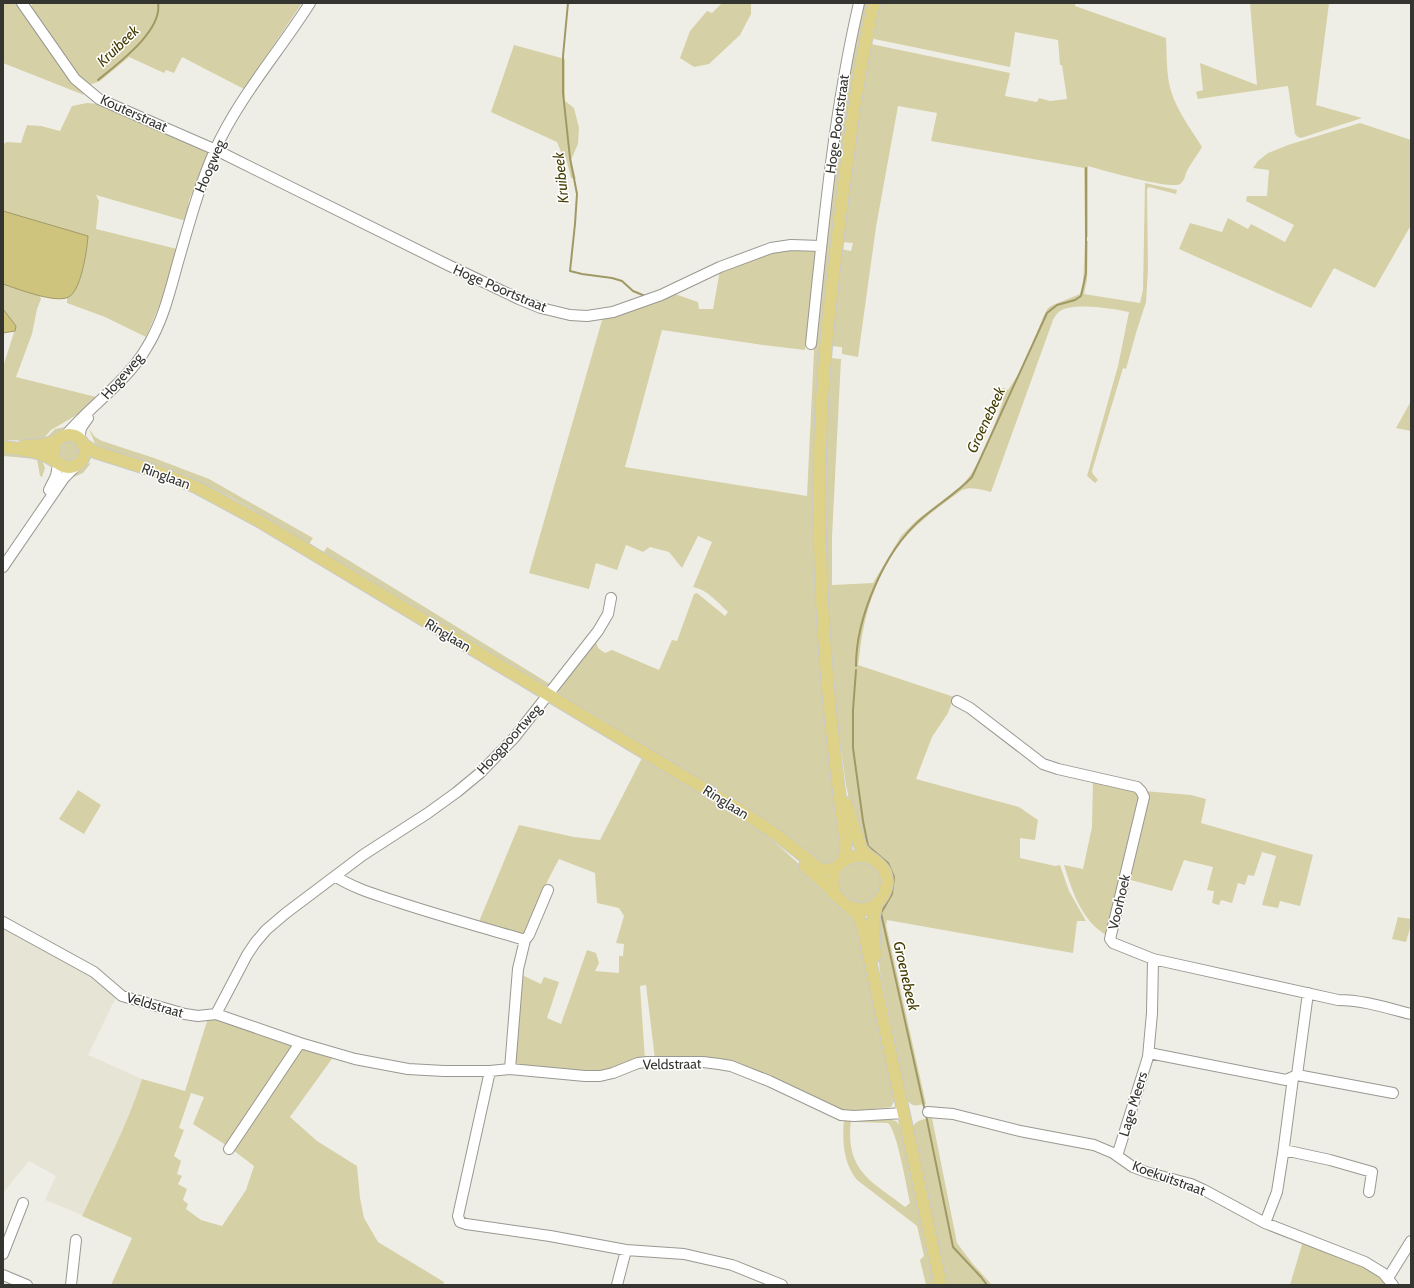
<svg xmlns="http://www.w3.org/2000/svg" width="1414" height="1288" viewBox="0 0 1414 1288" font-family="Cabin,sans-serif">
	<rect width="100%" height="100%" fill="#efeee6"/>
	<path fill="#e6e4d5" d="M3,925l84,48 29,24 -28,58 54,24 -8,26 -11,25 -41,85 -37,-15 11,-24 -27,-15 -26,32z"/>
	<path fill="#d6d0a6" d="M3,3h15l51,73 15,19 -81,-32z
		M33,3h269l-58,86 -62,-32 -8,16 -8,-3 -2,3 -35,-16 -29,24 -13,5 -5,-5 -52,-73z
		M722,3h29v11l-11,21 -31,29 -15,3 -14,-9 10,-27 17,-20 5,2z
		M861,3h8l-28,162 -19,156 -3,42 -5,134 2,112 16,158 10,76 -4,18 -13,6 -267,-172 1,-10 36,-46 3,9 7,5 7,-3 47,20 13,-30 5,1 17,-47 3,-1 28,23 3,-4c-11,-10 -20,-22 -35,-25l19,-45 -14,-6 -16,32 -13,-16 -19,-5 -7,5 -17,-7 -9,25 -21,-7 -7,26 -60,-16 74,-256 66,-25 29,10 1,7h14l7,-39 59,-22 20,-2 18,6 -12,98 -42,-5 -101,-15 -37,137 182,29 7,-145 15,-154z
		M880,3h195v3l91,32c1,18 0,37 5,53 6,20 20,38 31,56 -5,9 -12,17 -16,26 -1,4 -2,8 -6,11 -8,6 -79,-14 -92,-18v71h-3l-1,-69 -153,-27 6,-28 -39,-7 -22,121 -18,130 -16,-3v-7l-12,-1 11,-97 10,2 2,-8 -12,-1 14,-103 16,-95 139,29 -5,23 32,6 2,-4 11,3 17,-2 -5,-34h-2l-2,-25 -43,-8 -5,35 -126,-26 -10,-2 -1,-2z
		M1250,3h79l-13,102 46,13 -61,20 -3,-1 -3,-3 -7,-48 -90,13 -2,-7 7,-2 -3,-27 57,22z
		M514,45l51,14v42l9,7 5,20 -1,16 -7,16 5,19 -5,-1 -5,-20 -3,-1 -6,-15 -66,-30z
		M87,103l13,1 109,48 -20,48 -3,21 -90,-26 3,6 -3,28 81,20 -17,55 -14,33 -41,-20 -38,-14v-5c17,-14 19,-41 21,-62l-85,-25v-67l4,-2 14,1 6,-18 14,1 19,5 12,-25z
		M1360,123l51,17v85l-36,63 -41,-20 -23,40 -132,-59 11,-26 32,9 6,-14 20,11 3,-5 34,18 9,-17 -48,-24 1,-5h20l2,-26 -16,-2 5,-7 10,-8 20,-8z
		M1145,183l32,7 -1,4 -27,-7 -2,2 1,80 -2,33 -10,31 -10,36 -3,-1 -31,103 1,3 5,6 -3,3 -8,-7 31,-110 11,-54c-16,-3 -54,-10 -69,-1 -3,2 -5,5 -7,9l-62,172c-9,-2 -20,-6 -29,-2 -18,13 -35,25 -51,41 -24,24 -40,61 -47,95 -3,12 -4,26 -6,39l96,32 -6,16 -16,24 -16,42 103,28 19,13 -3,20 -15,-2v20l35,8 5,-1 9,26 17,30h-9l-4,32 -186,-33 -1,5 40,179c-9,1 -13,4 -19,-4l-27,-127 -5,-53 15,-31 -23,-39 -17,-46 -4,-19 -14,-100 -6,-104 -1,-130 5,-93 11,1 -9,178v48l41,-2 28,-47 16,-16 44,-34c20,-19 33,-59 42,-85l-6,-5 -1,-5 8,-3 4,2 15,-23 21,-52 4,-7 5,-3 27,-11 3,-10 2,-43h3l-1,39 -3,14 56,9 3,-13z
		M3,284l37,12 1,3 -4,10 -5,25 -16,43 80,20 -16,16 -29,17 -9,10 -11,1 -28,-1v-73l13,-41 -13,-17z
		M1411,401v30l-15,-3z
		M70,426l-19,13 -5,-1 9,-9z
		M89,429l6,8 7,4 52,17 55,21 104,59 -4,6c-34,-21 -68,-43 -104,-59 -35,-15 -73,-26 -109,-39z
		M57 452a11 11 0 1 1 22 0a11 11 0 1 1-22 0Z
		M3,452l38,6 4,10 -3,9 -2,-1 -3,-17 -34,-3z
		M91,463l-8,10 -12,5c2,-7 12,-14 20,-15z
		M327,547l226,139 -6,3 -224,-136z
		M642,758l98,59 28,19 61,55 29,32 37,177 -4,7 -44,5 -108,-45 -84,-8 -9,-74 -6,1 5,74 -43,13 -88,-7 6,-92 21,10 3,-7 15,5 -12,36 14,6 26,-74 9,3 3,10 -4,8 24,2v-17h4l1,-12 -8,-1 8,-27 -5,-8 -22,-5 -2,-30 -36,-14 -11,21 -25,58 -45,-14 41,-99 55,12 26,3z
		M1093,779l41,9 6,6 -32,142c-26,-14 -36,-45 -44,-71l19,4 9,-42z
		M78,790l23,15 -17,29 -25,-15z
		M1144,791l47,4 15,4 -5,24 112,32 -13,51 -20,-5 -2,7 -16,-3 14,-49 -14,-4 -8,24 -6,-1 -3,10 -7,-2 -6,20 -11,-3 -2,5 -7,-2 2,-12 -7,-1 6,-23 -29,-7 -12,31 -45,-12z
		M857,860l17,5c3,4 7,10 8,14 1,15 -14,29 -29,24 -5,-1 -10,-9 -14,-13 -2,-18 2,-22 18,-30z
		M1398,917l13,2v6l-5,17 -14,-3z
		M212,1017l76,24 5,5 -64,101 -36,-23 11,-27 -13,-4 -12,35 5,2 -10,26 7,5 -4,13 5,2 -4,8 9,5 -4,11 5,4 -2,5 15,11 21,6 24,-36 8,-24 -21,-16 66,-101 6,-2 29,9 -44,61 27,24 40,25 3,32 4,20 14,24 66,40 -1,3h-332l21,-47 -50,-22c21,-46 45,-89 60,-137l43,12 23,-73z
		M844,1118l7,2c-6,51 19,60 54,87l5,-4c-3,-14 -13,-73 -22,-80l-31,-1 -1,-3 36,1 4,1 6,8 33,156h-9l-6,-25 4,-4 -7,-30 -60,-46c-14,-17 -15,-40 -13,-62z
		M932,1118l25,125 15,20 20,22h-46l-33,-153v-6c5,-7 11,-7 19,-8z
		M1303,1241l58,22 26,19 -2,3h-95z"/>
	<path fill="#cec47d" stroke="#a09966" d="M3,211l85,25c-1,14 -7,59 -22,62 -15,4 -48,-9 -63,-14z
		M3,309l13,17 -1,5 -12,2z"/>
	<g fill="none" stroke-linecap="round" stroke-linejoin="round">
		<path stroke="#a09966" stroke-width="2" d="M568,3l-5,53v37l7,65 7,36 -2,30 -5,47 12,3 30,4 10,3 11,10 12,5
			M98,80c19,-16 65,-49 60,-77
			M856,666c0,-48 28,-114 64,-146 17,-15 36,-26 52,-43l75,-164 10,-8 18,-5 6,-4 5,-23v-105
			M856,670l-3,40v38l10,73 5,25 20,17 6,14 -2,17 -11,19 44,198
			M926,1115l27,132 28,30 6,8"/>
		<defs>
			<path id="minor" d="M22,3l53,76 24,20 117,51 234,116 69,33 22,9 29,7 17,1 26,-4 48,-17 59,-28 51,-19 20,-3 30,1
				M811,344c12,-114 22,-229 48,-341
				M66,435c25,-30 61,-53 81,-88 16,-26 23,-56 31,-85 11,-38 21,-76 37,-112 24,-53 64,-98 95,-147
				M79,439l2,-11 7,-10
				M49,490l7,-14 2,-12
				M3,567l61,-89 12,-12
				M957,701l13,7 73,56 15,5 79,18 4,4 3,6 -34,142 3,4 40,16 185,41c25,0 49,8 73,14
				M335,876c18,12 39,18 60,25 42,14 86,26 130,39
				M3,922l91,50 28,24 63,18 13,2 18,-2 84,29 55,16 53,10 36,2h46l20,-2 75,7h15l13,-3 25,-10 9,-1h56l16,2 12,2 38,15 72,34 13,1 50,-3
				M1308,993l-11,82 96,18
				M216,1014l31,-59 8,-12 11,-13 20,-17 77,-58 65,-42 29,-21 23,-19 34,-35 84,-107 10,-17 3,-16
				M1149,1053l137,27 11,-5
				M510,1069l8,-100 7,-29 4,-5 19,-45
				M490,1071l-32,145 2,6 6,2 84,12 76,14 58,4 48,11 50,20
				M928,1112l25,2 67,17 74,14 19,8 20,14 16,6 42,11 13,6 61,33 100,39 18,11 10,12
				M229,1149l71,-106
				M1284,1150l46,10 42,12 -3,20
				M1117,1156l31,-99 4,-44 1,-54
				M1265,1223l12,-31 6,-38 10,-76
				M3,1254l20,-51
				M3,1275l24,10
				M1388,1278l23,-37
				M71,1285l5,-45
				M617,1285l9,-35"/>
			<path id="major" d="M53 451a16 16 0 1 1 32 0a16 16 0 1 1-32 0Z
				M83,444l12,8 63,20 38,15 63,34 481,289 37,25 43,34 8,1 9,-3
				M24,446l18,-1 14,-4
				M5,447c17,3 37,4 51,15
				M846,803l15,45c6,10 19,13 24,24 6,15 -4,34 -20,37 -7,1 -12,-1 -18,-3
				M873,859c-16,-6 -36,-2 -40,18 -4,24 18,26 26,41 6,11 7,26 10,38 25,110 48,219 72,329
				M841,863l4,-9 1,-10c-20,-140 -31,-282 -25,-424 3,-68 11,-135 19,-203 9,-72 17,-143 34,-214
				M805,866l24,22 6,7
				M875,956l-2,-33 3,-19"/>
		</defs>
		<use href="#minor" stroke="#999891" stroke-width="12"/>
		<use href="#major" stroke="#cacac9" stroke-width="14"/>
		<use href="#minor" stroke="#fff" stroke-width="10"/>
		<use href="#major" stroke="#ddd288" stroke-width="12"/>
	</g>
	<g text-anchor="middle" stroke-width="3" stroke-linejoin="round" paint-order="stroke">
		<g font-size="14" fill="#343431" stroke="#fff">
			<text transform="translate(134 113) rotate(24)" y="5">Kouterstraat</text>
			<text transform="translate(837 124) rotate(-82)" y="5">Hoge Poortstraat</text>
			<text transform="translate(210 166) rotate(-67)" y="5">Hoogweg</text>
			<text transform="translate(500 288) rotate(23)" y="5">Hoge Poortstraat</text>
			<text transform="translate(122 376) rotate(-49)" y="5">Hogeweg</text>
			<text transform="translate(166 476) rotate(20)" y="5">Ringlaan</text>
			<text transform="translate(448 635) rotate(31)" y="5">Ringlaan</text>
			<text transform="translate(509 739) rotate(-48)" y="5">Hoogpoortweg</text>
			<text transform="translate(726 802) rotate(32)" y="5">Ringlaan</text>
			<text transform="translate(1119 902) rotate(-77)" y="5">Voorhoek</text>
			<text transform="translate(155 1005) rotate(16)" y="5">Veldstraat</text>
			<text transform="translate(672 1064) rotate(-1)" y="5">Veldstraat</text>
			<text transform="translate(1133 1104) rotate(-73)" y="5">Lage Meers</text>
			<text transform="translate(1169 1178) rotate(20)" y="5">Koekuitstraat</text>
		</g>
		<g font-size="15" font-style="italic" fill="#453d02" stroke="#fff">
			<text transform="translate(118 46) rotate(-44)" y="5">Kruibeek</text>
			<text transform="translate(561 178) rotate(-96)" y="5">Kruibeek</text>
			<text transform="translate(986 420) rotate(-65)" y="5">Groenebeek</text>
			<text transform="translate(906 976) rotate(77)" y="5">Groenebeek</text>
		</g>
	</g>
	<rect width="1414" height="1288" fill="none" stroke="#343431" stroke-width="8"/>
</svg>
